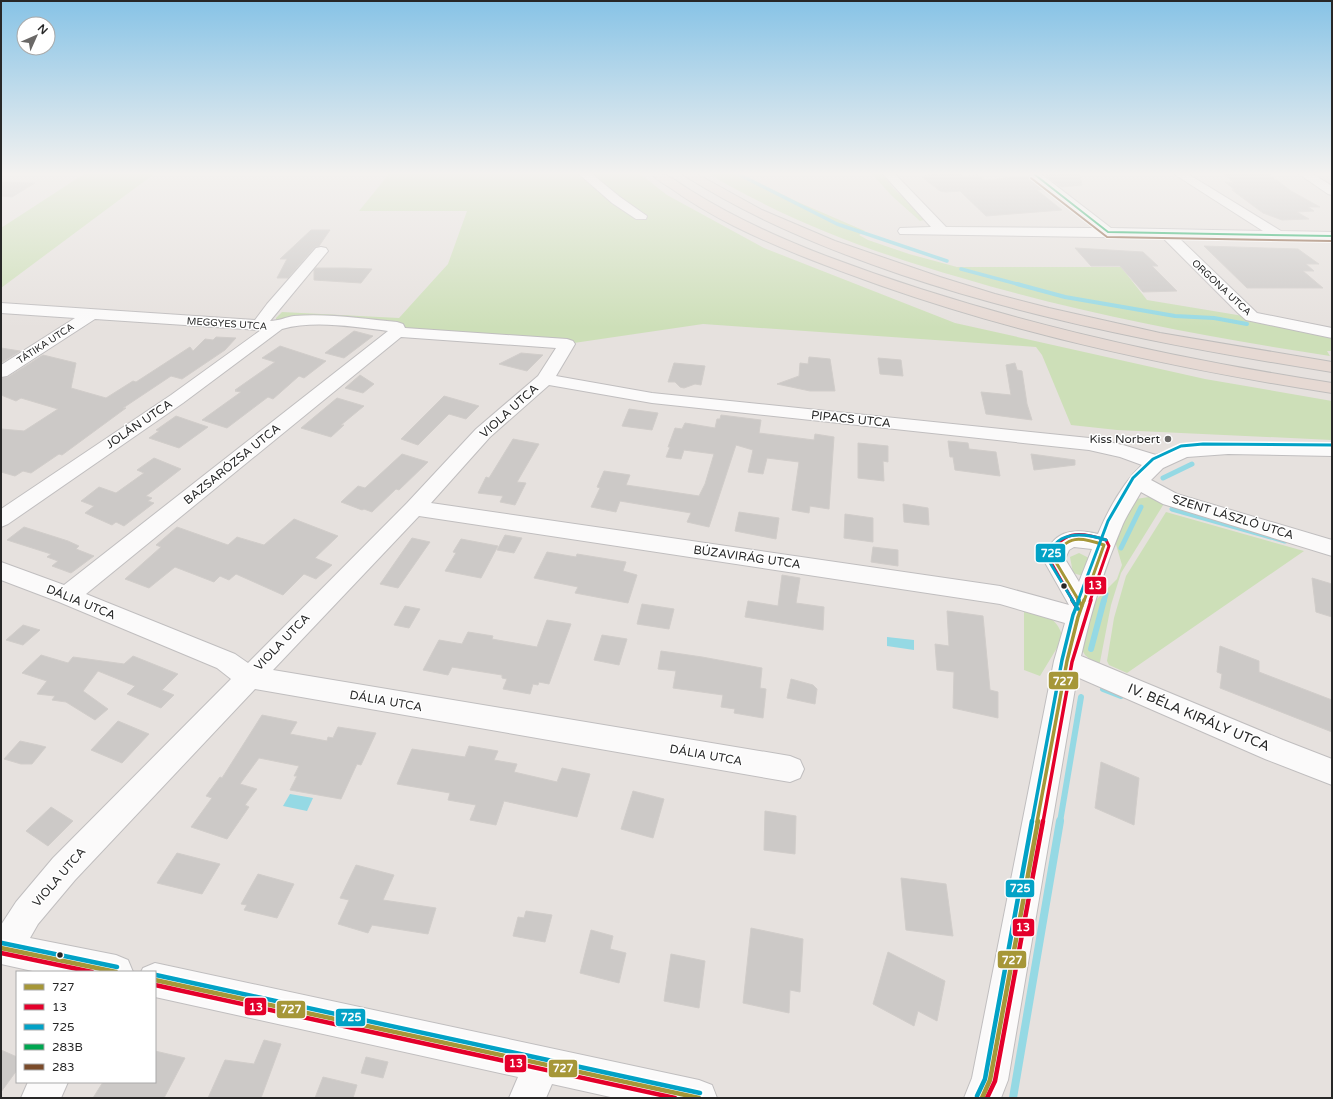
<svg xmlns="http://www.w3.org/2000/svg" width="1333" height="1099" viewBox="0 0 1333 1099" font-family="'Varela Round',sans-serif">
	<rect width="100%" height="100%" fill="#e6e1de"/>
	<path fill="#cddfb8" d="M84,174h70l-153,114v-60z
		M389,174h251l27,21 97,53 191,75 250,56 127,22v39l-215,-10 -46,-5 -29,-70 -6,-8 -333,-23 -136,20 -170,-12 -53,-11 -68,5v-8l6,-6 117,6 49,-54 19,-53h-108z
		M709,174h32l57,28 67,29 -6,4 9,5 41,14 48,13h164l26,33 132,22 53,13v16h-5l3,5c-124,-19 -248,-42 -368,-78 -88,-25 -174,-57 -253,-104z
		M872,174h10l12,15 29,27 1,4 -4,1 -28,-25z
		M1149,497l16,5 -44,71 -10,32 -12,62 -14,-12 -4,-7 13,-46 23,-23 5,-14 -7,-24 17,-37 4,-5z
		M1166,512l138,39 -177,122 -18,-8 -2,-4 7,-43 12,-42z
		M1079,553l10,5 -6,18 -10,-3 -3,-16z
		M1024,606c19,8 33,10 39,32l-23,38 -16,-6z"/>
	<path fill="#95d9e4" d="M887,637l27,3v10l-27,-4z
		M290,794l23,4 -6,13 -24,-5z"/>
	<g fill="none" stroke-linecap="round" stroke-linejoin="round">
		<path stroke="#95d9e4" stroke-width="3.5" d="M738,174l99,50 110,37
			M961,269l60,16"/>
		<path stroke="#95d9e4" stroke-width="4" d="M1017,284l48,13 110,19 39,2 33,6"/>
		<path stroke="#95d9e4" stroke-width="5" d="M1163,478l29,-14
			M1172,509l113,32
			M1121,548l20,-41
			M1104,601l2,-7"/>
		<path stroke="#95d9e4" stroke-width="6" d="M1091,649l13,-49
			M1103,689l18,7
			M1060,822l21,-125"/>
		<path stroke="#95d9e4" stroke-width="8" d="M1013,1098l47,-277"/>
	</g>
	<path fill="#ccc9c7" stroke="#d1cdca" d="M939,174h20l4,2 15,-1 7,5 44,-4 16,13 -8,1 25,20 -76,6 -26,-25 -14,1 -6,-1 -19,-15z
		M1064,174h16l2,11 -21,2 -16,-12z
		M1223,174h46l22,17 29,16h-12l6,4 -17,1 12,7 -27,1 -19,-7 -31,-23h3l-10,-8 9,1z
		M1,182l34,1 -23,14 -11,-1z
		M311,230h19l-11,16 -4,1 -27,31h-11l10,-19h-7z
		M1204,246l94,3 21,15h-13l8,7h-11l20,17h-76z
		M1075,248l68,4 15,14h-6l25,25 -34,1 -23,-26h-29z
		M316,268h29l27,1 -11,14 -47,-3v-10z
		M354,331l19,5 -29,22 -19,-5z
		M216,337l20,1 -11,12 -43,29 -11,-3 -48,32h3l-64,47 -3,-1 -28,19 -8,-2 -8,5 -14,-4v-43l23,2 34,-22 -37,-11 -5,3 -15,-6v-17l7,-1 35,-22 33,8 -5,25 35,10 27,-17 3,1 54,-35 3,4 12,-12 8,1z
		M280,346l46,15 -22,17 -5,-2 -26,23 -5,-2 -41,31 -25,-8 39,-28 -6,-1 2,-1h-2l40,-28 -13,-4z
		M1,348l19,3 -19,12z
		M521,353l22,2 -16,16 -28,-7z
		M809,357l21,2 5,32h-25l-33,-7 22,-8 1,-13 8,1z
		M878,358l23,2 2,16 -23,-2z
		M674,363l31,3 -4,19 -6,-1 -11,4 -4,-1 -5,-5h-7z
		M1015,363l2,7 5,1 5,33 5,16 -46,-6 -5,-22 30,3 -5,-30z
		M360,375l14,9 -11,9 -18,-5z
		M444,396l35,10 -13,13 -17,-5 -31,31 -17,-6z
		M337,398l27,8 -23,19h3l-13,12 -30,-9z
		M629,409l29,4 -6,17 -30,-4z
		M721,415l40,5 -2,13 55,7 1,-6 19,3 -5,72 -19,-3 -1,7 -17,-3 7,-48 -32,-4 -4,16 -15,-2 5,-22 -17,-5 -27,82 -22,-5 4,-9 -71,-12 -4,11 -25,-5 9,-19 -3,-1 7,-16 26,4 -4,10 73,11 6,-12 9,-30 -30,-4 -3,9 -15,-2 4,-10h-2l7,-19 7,1 3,-6 30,5 2,-9h3z
		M176,416l32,11 -29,21 -30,-10 10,-7 -3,-1z
		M513,439l26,5 -22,38 9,1 -11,22 -15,-3 3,-6 -25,-3 8,-16 3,1z
		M948,441l20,2 1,6 27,3 4,24 -45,-6 -2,-13h-3z
		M858,443l30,3v16l-5,-1 1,20 -26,-3z
		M402,454l26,8 -29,28 -3,-1 -24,23 -8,-3 -2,1 -21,-8 17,-16 7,2z
		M1031,454l44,6v5l-41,5z
		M154,458l27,11 -35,27 6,2 -4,3 6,2 -30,23 -8,-4 -4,3 -27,-12 9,-7 -13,-5 18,-14 17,6 28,-20 -7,-3z
		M903,504l25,4 1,17 -25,-3z
		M739,512l40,6 -3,21 -41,-8z
		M845,514l28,4v24l-29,-4z
		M294,519l44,17 -23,22 17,7 -16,14 -12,-5 -21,21 -47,-21 -7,6 -9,-4 -6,6 -39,-15 -26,21 -24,-9 36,-32 -5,-2 21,-18 51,18 9,-8 27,8z
		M24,527l44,14 11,5 -3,3 18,7 -23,17 -19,-7 6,-5 -11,-4 4,-3 -44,-14z
		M505,535l17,3 -8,15 -17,-3z
		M412,538l18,4 -32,46 -18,-4z
		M461,539l37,7 -17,32 -36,-7 11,-18 -3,-1z
		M873,547l25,3v16l-27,-4z
		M547,552l29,5 1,-3 49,8 -3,9 14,4 -9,28 -53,-10 3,-6 -44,-9z
		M782,575l18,3 -4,25 28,4 -1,23 -78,-13 3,-16 30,5z
		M1312,578l20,6v33l-16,-5z
		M642,604l32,5 -5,20 -32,-5z
		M405,606l15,3 -11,19 -15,-3z
		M947,611l36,5 7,74 8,2v26l-45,-10 1,-36 -17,-2 -2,-26 14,2z
		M547,620l24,4 -22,60 -10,-2 -1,3 -5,-1 -3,10 -27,-5 4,-10 -5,-1v-3l-50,-8 -4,8 -25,-5 16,-30 23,4 6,-12 25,4 -1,3 45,8z
		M23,625l17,5 -17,15 -17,-5z
		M602,635l25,4 -8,26 -25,-5z
		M1220,646l39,15v11l73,28v32l-112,-44 2,-14 -5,-2z
		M661,651l41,6 60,11 -2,20 6,1 -3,29 -29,-5 1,-4 -14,-2 2,-12 -50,-7 3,-17 -18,-2z
		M41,655l27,8 5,-6 51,7 9,-8 45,18 -16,16 12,5 -13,13 -34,-14 8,-8 -37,-15 -15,20 25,18 -13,11 -29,-18 -14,-2 3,-4 -18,-2 10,-13 -25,-8z
		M791,679l22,6 4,4 -2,15 -28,-6z
		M262,715l35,7 -7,12 37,7 1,-4 5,1 5,-11 38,6 -15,32 -4,-1 -16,35 -51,-9 7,-14h-3l5,-10 -40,-8 -19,26 17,5 -12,16 4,2 -22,32 -36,-12 21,-29 -6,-2 14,-19 2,1z
		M118,721l31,13 -27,29 -31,-13z
		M20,741l18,4 8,2 -14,17h-11l-17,-5z
		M469,746l29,5 -4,9 23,4 -3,8 43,10 5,-14 28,6 -13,43 -73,-16 -8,24 -26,-5 6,-15 -28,-5 2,-7 -53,-9 15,-35 53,8z
		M1101,762l38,16 -5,47 -39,-17z
		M633,791l31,8 -11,39 -32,-9z
		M51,807l22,14 -25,25 -22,-15z
		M765,811l31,5 -1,38 -31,-4z
		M177,853l43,11 -18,30 -45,-11z
		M356,865l38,10 -11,25 53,8 -8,26 -56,-9 -4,8 -30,-9 11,-24 -9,-2z
		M258,874l36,10 -17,34 -33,-8 3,-5 -6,-1z
		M901,878l45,6 7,52 -47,-6z
		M526,911l26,4 -7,27 -32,-6 5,-19 6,1z
		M751,928l52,11 -3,53 -10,-2 -1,23 -46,-10z
		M591,930l22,6 -3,13 16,4 -7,30 -39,-10z
		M888,952l57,29 -8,40 -19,-10 -4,15 -41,-22z
		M671,954l34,7 -6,47 -35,-7z
		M264,1040l17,4 -20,54h-53l17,-38 29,4z
		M1,1050l16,7v13l-16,22z
		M155,1051l30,7 -21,40h-71l10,-16h52z
		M366,1057l22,5 -5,16 -22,-5z
		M323,1077l34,8 -4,13h-38z"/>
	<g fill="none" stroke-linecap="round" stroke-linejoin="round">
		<defs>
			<path id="minor" d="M579,174h13l28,23 27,19 -1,3h-10l-24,-16z
				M883,174h12l51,53 149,1 -67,-54h13l70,54 152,3 -89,-57h14l93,57 51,1v8l-153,-2 78,75 75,15v10l-86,-18 -8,-7 -75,-75 -263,-4 -2,-3 2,-3 31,-1z
				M1299,174h14l19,12v9l-4,-1z
				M321,247l5,1 2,3 -58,70c9,0 16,-4 24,-5 33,-3 70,3 103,6l6,2 2,4 162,11 6,2 2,3 -19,32 96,17 437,45 34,7 33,10 27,-10 20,-2 129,1v12l-104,-2 -41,3 -24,11 -12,12 26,14 155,46v16l-169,-52 -22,-12c-6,11 -13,21 -18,32 -18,42 -32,87 -42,132l202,84 49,19v26l-67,-26 -188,-82 -69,403 -7,18h-37l8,-20 82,-417 11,-38 -65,-19 -581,-88 -146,154 517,86 10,4 4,9 -4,9 -10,4 -535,-93 -180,191 -37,44 -8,14 86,17 12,5 5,12h-96l-36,-8v-39l15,-23 37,-44 178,-179 -14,-11 -158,-66 -58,-22v-18l63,23 324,-254c-34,-4 -73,-11 -106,-2l-99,74 -175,121 -7,3v-18l170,-114 90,-65 -166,-11 -88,57 -6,1v-12l74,-47 -74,-5v-10l254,17 12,-16 49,-56zM401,337l155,11 -18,28 -62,53 -69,74 -159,160 -13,-9 -149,-60zM549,385l103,18 437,47 31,7 22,8c-19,18 -34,45 -44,69 -28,-7 -45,-2 -55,25l26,46 -69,-19 -569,-83 59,-66zM1074,547l18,2 -13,33 -14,-23 4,-9z
				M155,963l544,117 13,5 5,13h-102l-63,-14 -6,14h-37l9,-21 -363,-80v-25h-14l2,-4z
				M28,1082h40l-7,16h-40z"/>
			<path id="highway" d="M652,174c17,-2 24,8 38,16 43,27 89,48 136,66 164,62 333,100 506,127v10c-153,-24 -304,-56 -450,-107 -50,-18 -100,-36 -148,-60 -22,-11 -44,-24 -65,-39 -6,-4 -13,-7 -17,-13z
				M683,174h14l65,36 73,31 105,36 55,17 54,14 111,25 172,29v10c-145,-23 -290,-50 -430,-97 -76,-26 -149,-56 -217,-99z"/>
		</defs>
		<use href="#minor" stroke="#c0bebf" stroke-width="2"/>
		<use href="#highway" stroke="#bfbdbc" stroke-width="2"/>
		<use href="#minor" fill="#fbfafa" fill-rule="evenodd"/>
		<use href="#highway" fill="#e6d9d3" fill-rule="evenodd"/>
		<defs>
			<path id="bus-1-far2" d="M1079,601l-25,-42c12,-25 27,-22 50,-14
				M1084,601l20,-56"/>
			<path id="bus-1-far1" d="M1078,600l4,6
				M1037,822l30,-161 11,-44 6,-17"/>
			<path id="bus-1" d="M1,948l115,24
				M155,980l544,118
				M982,1098l8,-18 48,-259"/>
			<path id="bus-2-far2" d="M1073,601l-24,-42c12,-29 30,-28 57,-19l3,6 -19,55"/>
			<path id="bus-2-far1" d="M1072,600l5,8
				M1043,822l29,-160 19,-62"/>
			<path id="bus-2" d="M1,953l91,19
				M155,985l520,113
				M987,1098l8,-17 48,-260"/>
			<path id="bus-3-far2" d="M1073,601l-24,-40c3,-32 35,-28 57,-21
				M1078,601l30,-80 25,-43 20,-19 28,-13 22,-2 129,1"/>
			<path id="bus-3-far1" d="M1072,600l6,9
				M1032,822l30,-162 11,-45 6,-15"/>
			<path id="bus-3" d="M2,943l115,24
				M156,975l544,118
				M977,1096l8,-17 47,-258"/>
			<path id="bus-4" d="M1034,174l74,58 224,4"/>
			<path id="bus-5" d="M1031,178l76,59 225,4"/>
		</defs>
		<use href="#bus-1-far2" stroke="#fff" stroke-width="6"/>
		<use href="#bus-1-far1" stroke="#fff" stroke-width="6"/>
		<use href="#bus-1" stroke="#fff" stroke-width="8"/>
		<use href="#bus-2-far2" stroke="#fff" stroke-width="6"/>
		<use href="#bus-2-far1" stroke="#fff" stroke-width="6"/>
		<use href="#bus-2" stroke="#fff" stroke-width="8"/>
		<use href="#bus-3-far2" stroke="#fff" stroke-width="6"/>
		<use href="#bus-3-far1" stroke="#fff" stroke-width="6"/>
		<use href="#bus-3" stroke="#fff" stroke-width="8"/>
		<use href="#bus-4" stroke="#fff" stroke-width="4"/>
		<use href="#bus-5" stroke="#fff" stroke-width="4"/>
		<use href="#bus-1-far2" stroke="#a69738" stroke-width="3"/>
		<use href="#bus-1-far1" stroke="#a69738" stroke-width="3.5"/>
		<use href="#bus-1" stroke="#a69738" stroke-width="4.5"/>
		<use href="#bus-2-far2" stroke="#e4002b" stroke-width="3"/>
		<use href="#bus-2-far1" stroke="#e4002b" stroke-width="3.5"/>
		<use href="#bus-2" stroke="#e4002b" stroke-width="4.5"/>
		<use href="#bus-3-far2" stroke="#02a2c6" stroke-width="3"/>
		<use href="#bus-3-far1" stroke="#02a2c6" stroke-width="3.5"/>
		<use href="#bus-3" stroke="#02a2c6" stroke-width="4.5"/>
		<use href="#bus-4" stroke="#00a651" stroke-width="2"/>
		<use href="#bus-5" stroke="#7a4b2a" stroke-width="2"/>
	</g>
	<linearGradient id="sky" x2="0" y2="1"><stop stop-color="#87c3e6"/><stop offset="0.53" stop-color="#f4f2f0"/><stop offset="1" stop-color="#f4f2f0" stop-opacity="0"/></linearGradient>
	<rect width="1333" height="328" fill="url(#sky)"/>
	<circle fill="#6a6867" stroke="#fff" stroke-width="1.5" cx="1168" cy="439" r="4"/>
	<g fill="#272727" stroke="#fff" stroke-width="1.5">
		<circle cx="1064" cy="586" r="3.5"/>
		<circle cx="60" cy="955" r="3.5"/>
	</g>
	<g text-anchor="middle" stroke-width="3" stroke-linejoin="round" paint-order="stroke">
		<g font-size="10" fill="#272727" stroke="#fff">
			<text transform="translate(1222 287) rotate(43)" y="4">ORGONA UTCA</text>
			<text transform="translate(227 323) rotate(4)" y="4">MEGGYES UTCA</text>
			<text transform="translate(45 343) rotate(-33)" y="4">TÁTIKA UTCA</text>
		</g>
		<g font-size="12" fill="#272727" stroke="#fff">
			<text transform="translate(509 411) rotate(-42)" y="4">VIOLA UTCA</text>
			<text transform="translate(851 419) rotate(6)" y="4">PIPACS UTCA</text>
			<text transform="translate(139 424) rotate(-34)" y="4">JOLÁN UTCA</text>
			<text transform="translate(232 464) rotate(-39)" y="4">BAZSARÓZSA UTCA</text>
			<text transform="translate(1233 517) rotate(17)" y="4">SZENT LÁSZLÓ UTCA</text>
			<text transform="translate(747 557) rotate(8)" y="4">BÚZAVIRÁG UTCA</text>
			<text transform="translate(81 602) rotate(22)" y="4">DÁLIA UTCA</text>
			<text transform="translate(282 642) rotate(-46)" y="4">VIOLA UTCA</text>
			<text transform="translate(386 701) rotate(10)" y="4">DÁLIA UTCA</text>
			<text transform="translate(706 755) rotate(10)" y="4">DÁLIA UTCA</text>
			<text transform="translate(59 877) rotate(-49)" y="4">VIOLA UTCA</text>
		</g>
		<g font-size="12" fill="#272727" stroke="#fff" text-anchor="end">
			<text x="1160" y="443">Kiss Norbert</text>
		</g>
		<g font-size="14" fill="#272727" stroke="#fff">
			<text transform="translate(1199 717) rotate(23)" y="5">IV. BÉLA KIRÁLY UTCA</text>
		</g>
	</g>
	<g stroke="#fff" stroke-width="1.5">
		<rect x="1035" y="543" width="31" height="20" rx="4" fill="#02a2c6"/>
		<rect x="1084" y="576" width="23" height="19" rx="4" fill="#e4002b"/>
		<rect x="1048" y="671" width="31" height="19" rx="4" fill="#a69738"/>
		<rect x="1005" y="879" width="30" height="19" rx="4" fill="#02a2c6"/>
		<rect x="1012" y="918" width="23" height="19" rx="4" fill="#e4002b"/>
		<rect x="997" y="950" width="30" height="19" rx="4" fill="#a69738"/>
		<rect x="244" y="997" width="23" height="19" rx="4" fill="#e4002b"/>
		<rect x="276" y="1000" width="30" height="19" rx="4" fill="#a69738"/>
		<rect x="335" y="1008" width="31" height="19" rx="4" fill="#02a2c6"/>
		<rect x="504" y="1054" width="23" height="19" rx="4" fill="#e4002b"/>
		<rect x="548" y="1059" width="30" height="19" rx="4" fill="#a69738"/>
	</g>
	<g font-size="11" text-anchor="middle" font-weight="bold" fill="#fff">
		<text x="1051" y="557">725</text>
		<text x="1095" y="589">13</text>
		<text x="1063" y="685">727</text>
		<text x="1020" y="892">725</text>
		<text x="1023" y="931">13</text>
		<text x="1012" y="964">727</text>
		<text x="256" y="1011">13</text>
		<text x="291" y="1013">727</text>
		<text x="351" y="1021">725</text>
		<text x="516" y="1067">13</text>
		<text x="563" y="1072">727</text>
	</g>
	<rect width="1333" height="1099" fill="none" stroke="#272727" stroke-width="4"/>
	<rect x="16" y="971" width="140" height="112" fill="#ffffff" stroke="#a9a9a9"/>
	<rect x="24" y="984" width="20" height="6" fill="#a69738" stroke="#a9a9a9"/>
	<text x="52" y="991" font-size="12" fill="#272727">727</text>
	<rect x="24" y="1004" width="20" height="6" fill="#e4002b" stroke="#a9a9a9"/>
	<text x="52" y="1011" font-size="12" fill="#272727">13</text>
	<rect x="24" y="1024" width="20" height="6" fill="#02a2c6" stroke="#a9a9a9"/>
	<text x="52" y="1031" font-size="12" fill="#272727">725</text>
	<rect x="24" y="1044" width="20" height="6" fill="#00a651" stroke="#a9a9a9"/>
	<text x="52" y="1051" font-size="12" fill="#272727">283B</text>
	<rect x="24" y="1064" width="20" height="6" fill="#7a4b2a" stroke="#a9a9a9"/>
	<text x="52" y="1071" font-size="12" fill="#272727">283</text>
	<g transform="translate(36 36) rotate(45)"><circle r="19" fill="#ffffff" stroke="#a9a9a9"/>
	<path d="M0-3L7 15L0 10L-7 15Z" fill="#6a6867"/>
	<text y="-6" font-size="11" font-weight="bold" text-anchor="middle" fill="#272727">N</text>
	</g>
</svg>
